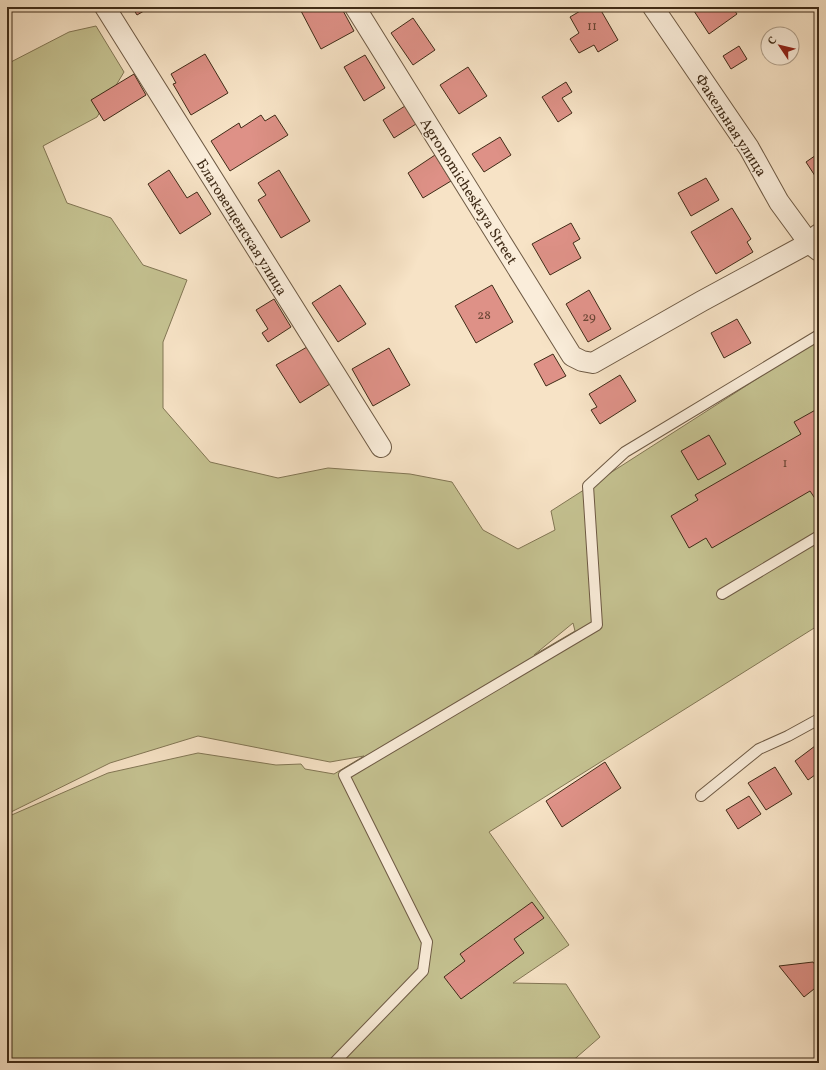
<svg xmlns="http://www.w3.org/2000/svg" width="826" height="1070" viewBox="0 0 826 1070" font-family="Vollkorn,serif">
	<rect width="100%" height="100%" fill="#f7e3c6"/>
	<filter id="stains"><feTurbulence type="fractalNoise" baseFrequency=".005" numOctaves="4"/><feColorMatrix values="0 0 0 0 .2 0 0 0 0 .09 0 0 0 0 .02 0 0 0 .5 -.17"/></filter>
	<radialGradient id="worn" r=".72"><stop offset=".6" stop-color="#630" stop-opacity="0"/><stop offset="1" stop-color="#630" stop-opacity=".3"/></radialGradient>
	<path fill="#c4c190" stroke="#827654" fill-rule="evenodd" d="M96,26l28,46 -27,45 -54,29 24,57 44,15 32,47 44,15 -24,62v66l47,54 68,16 50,-10 82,6 42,8 31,48 35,19 37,-19 -4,-19 268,-172v286l-330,207 80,113 -56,38 53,1 34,53 -30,26h-563v-246l101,-44 90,-20 78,12 25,-1 4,5 29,5 30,-18 -34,6 -132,-26 -88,27 -103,51v-750l62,-32zM573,623l2,8 -41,24z"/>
	<path fill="#de9187" stroke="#402c18" d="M132,7h16l1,1 -12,7z
		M308,7h33l13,24 -33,18 -20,-38z
		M587,7h12l19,33 -20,12 -4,-7 -15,8 -9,-14 9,-6 -9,-16z
		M694,7h38l5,7 -28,20 -17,-26z
		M413,18l22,32 -22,15 -22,-32z
		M739,46l8,13 -16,10 -8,-13z
		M205,54l23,39 -37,22 -18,-31 3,-1 -5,-9z
		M365,55l20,33 -21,13 -20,-34z
		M468,67l19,29 -28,18 -19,-29z
		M134,74l12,21 -42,26 -13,-21z
		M566,82l6,10 -10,6 10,15 -14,9 -16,-25z
		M405,106l11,18 -22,14 -11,-18z
		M261,115l4,6 10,-6 13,20 -58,36 -19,-30 28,-18 2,5z
		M500,137l11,18 -27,17 -12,-18z
		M819,153v29l-13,-20z
		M435,155l16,26 -28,17 -15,-25z
		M169,170l18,28 10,-6 14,22 -31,20 -32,-50z
		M279,170l31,51 -29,17 -23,-38 8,-5 -8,-12z
		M706,178l13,22 -28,16 -13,-23z
		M732,208l19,31 -4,3 6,10 -37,22 -25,-42z
		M571,223l9,16 -7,4 8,15 -31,17 -18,-31z
		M340,285l26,39 -28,18 -26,-39z
		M492,285l21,37 -37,21 -21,-37z
		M589,290l22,39 -23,13 -22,-38z
		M274,299l17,28 -23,15 -6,-9 6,-4 -12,-19z
		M737,319l14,24 -27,15 -13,-25z
		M307,347l23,37 -30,19 -24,-38z
		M389,348l21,37 -37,21 -21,-37z
		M553,354l13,22 -20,10 -12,-22z
		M620,375l16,26 -36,23 -9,-14 6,-3 -8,-13z
		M819,408v91l-3,1 -6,-9 -98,57 -6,-10 -17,10 -18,-32 27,-16 -3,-5 106,-61 -7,-12z
		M709,435l17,29 -28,16 -17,-29z
		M819,743v29l-11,8 -13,-19z
		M605,762l16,26 -59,39 -16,-26z
		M775,767l17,27 -26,16 -18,-27z
		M749,796l12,18 -23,15 -12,-19z
		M532,902l12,16 -30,21 10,14 -63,46 -17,-22 21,-16 -5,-7z
		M813,962l6,8v15l-15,12 -25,-31z"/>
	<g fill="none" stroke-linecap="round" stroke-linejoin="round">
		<defs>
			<path id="lane" d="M722,594l97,-58
				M701,796l58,-47 29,-13 31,-17
				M334,1063l89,-92 4,-29 -83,-167 253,-150 -9,-139 37,-34 194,-117"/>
			<path id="street" d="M105,7l276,440
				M355,7l217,349 10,5 11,2 109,-62 107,-58 10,-9
				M653,7l96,141 30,54 30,41 10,8"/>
		</defs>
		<use href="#lane" stroke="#6e5a44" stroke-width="12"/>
		<use href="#street" stroke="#6e5a44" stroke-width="22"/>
		<use href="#lane" stroke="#faedda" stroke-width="10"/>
		<use href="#street" stroke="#faedda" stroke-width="20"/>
	</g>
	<g text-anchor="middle" stroke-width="3" stroke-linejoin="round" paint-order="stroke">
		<g font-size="13" fill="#684534">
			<text x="592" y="30">11</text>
			<text x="484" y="319">28</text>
			<text x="589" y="321">29</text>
			<text x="785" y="467">1</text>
		</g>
		<g font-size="15" fill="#402c18" stroke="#faedda">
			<text transform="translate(731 125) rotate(57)" y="5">Факельная улица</text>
			<text transform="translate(469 191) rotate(58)" y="5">Agronomicheskaya Street</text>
			<text transform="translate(242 227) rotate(58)" y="5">Благовещенская улица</text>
		</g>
	</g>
	<rect width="826" height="1070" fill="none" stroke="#f7e3c6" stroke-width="24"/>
	<rect x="8" y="8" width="810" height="1054" fill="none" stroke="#402c18" stroke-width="2"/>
	<rect x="12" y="12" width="802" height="1046" fill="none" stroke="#402c18"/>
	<g transform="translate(780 46) rotate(305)"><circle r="19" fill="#faedda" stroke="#b0a08c"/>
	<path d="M0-3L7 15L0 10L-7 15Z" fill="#8f2418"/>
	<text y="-6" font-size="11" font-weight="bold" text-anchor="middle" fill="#402c18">С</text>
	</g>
	<rect width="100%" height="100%" filter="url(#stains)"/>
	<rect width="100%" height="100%" fill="url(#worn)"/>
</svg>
